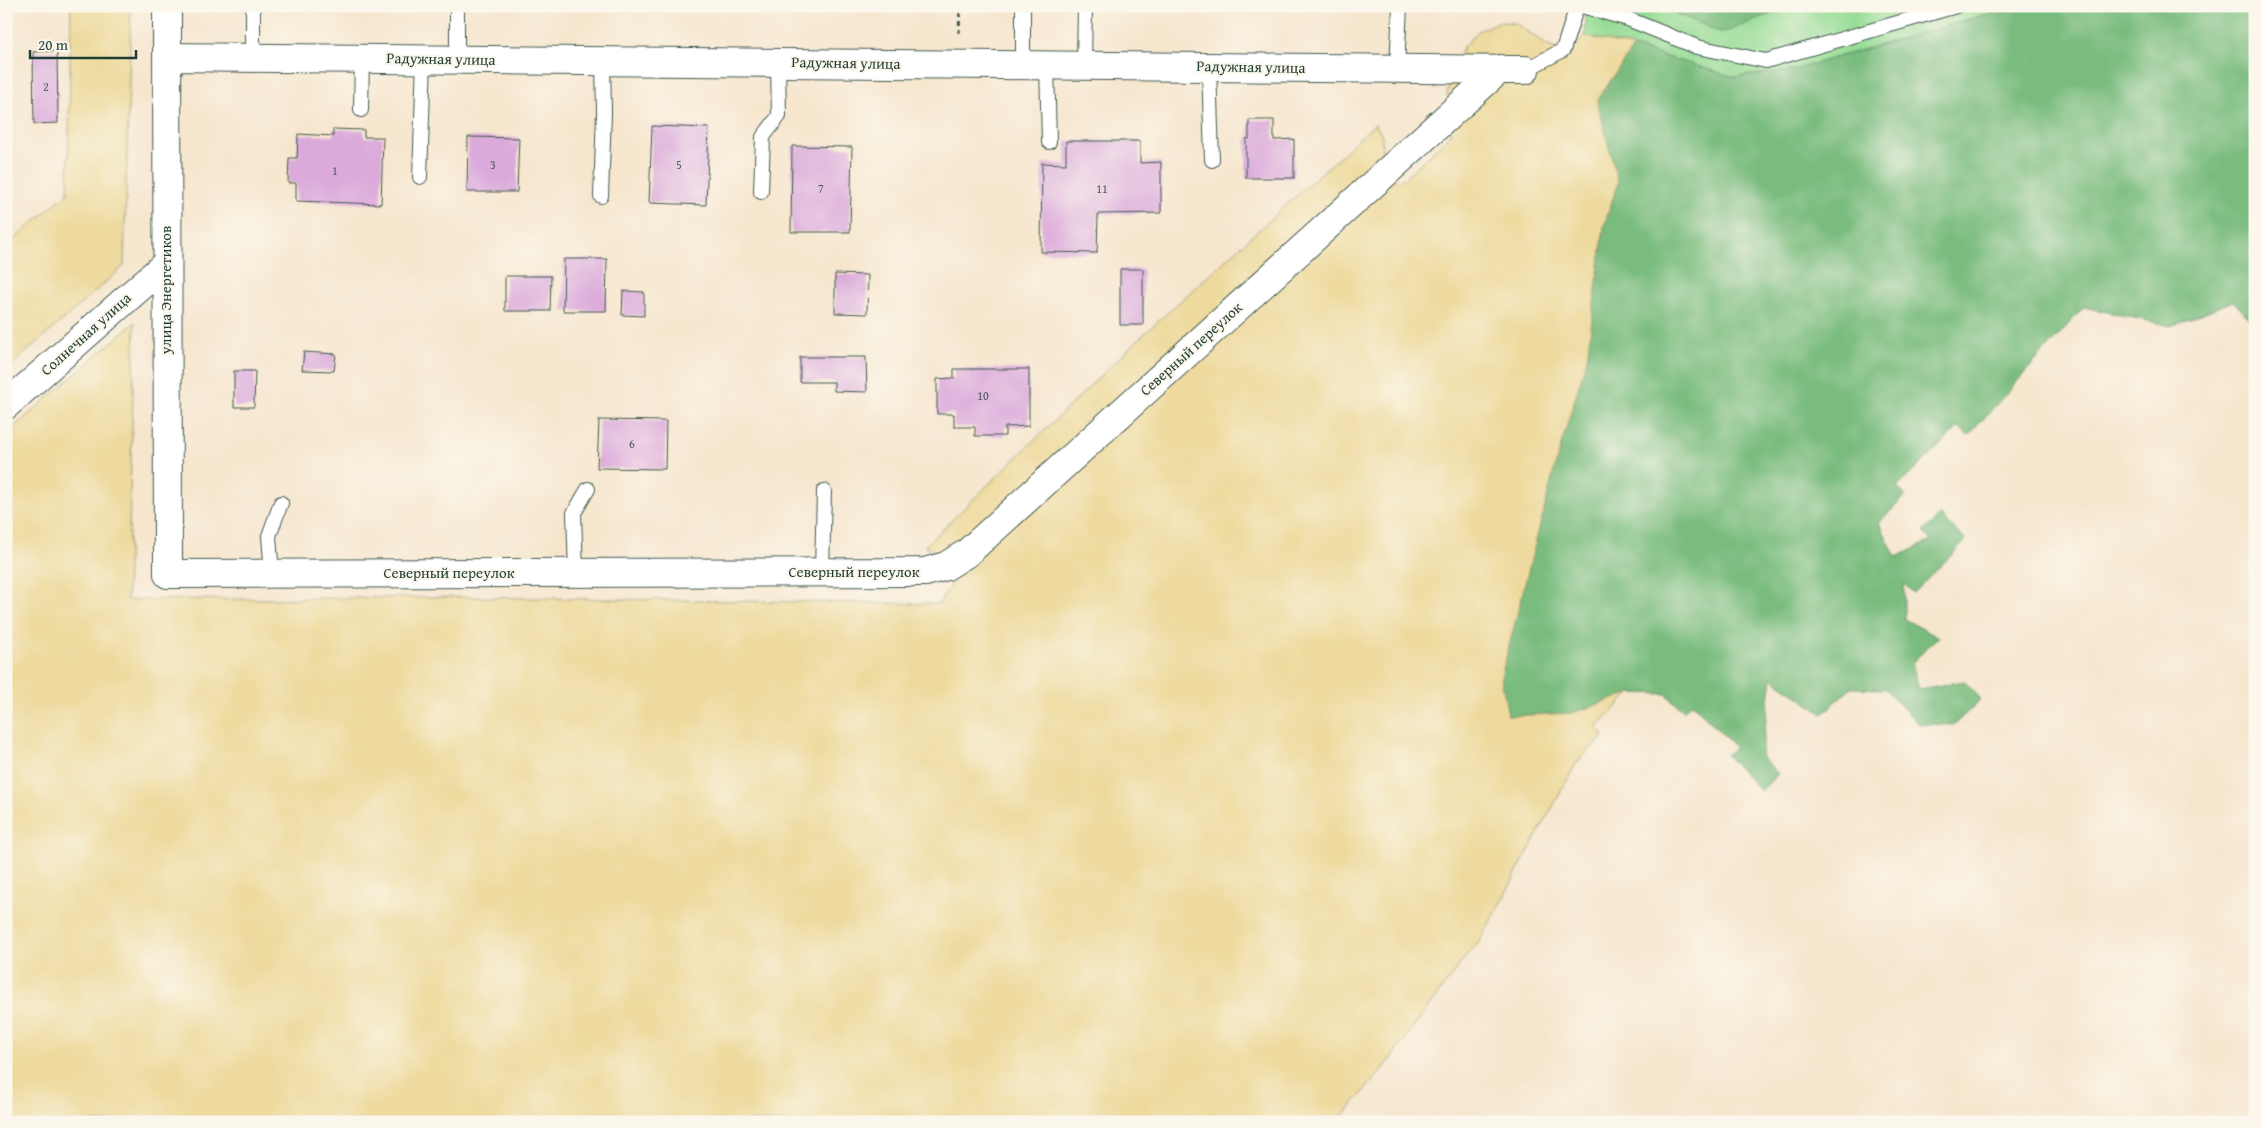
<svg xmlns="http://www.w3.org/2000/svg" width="2261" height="1128" viewBox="0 0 2261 1128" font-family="'Gentium Book Plus',serif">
	<rect width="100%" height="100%" fill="#fbf7ec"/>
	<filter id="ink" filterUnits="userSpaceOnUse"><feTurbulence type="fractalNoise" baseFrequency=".02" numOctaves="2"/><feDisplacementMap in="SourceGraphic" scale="10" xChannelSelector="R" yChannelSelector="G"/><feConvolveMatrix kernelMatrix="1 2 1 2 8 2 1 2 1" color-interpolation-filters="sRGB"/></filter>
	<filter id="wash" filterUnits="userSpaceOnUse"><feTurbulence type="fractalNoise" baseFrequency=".0096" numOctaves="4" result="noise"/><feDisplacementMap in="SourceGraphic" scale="20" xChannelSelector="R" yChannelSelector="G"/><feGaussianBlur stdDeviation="1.12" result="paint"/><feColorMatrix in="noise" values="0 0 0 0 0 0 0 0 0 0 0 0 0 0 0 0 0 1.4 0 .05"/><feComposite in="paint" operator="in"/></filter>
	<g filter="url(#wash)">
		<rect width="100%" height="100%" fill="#f6e6ce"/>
		<path fill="#97dc95" stroke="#5b8c64" d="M1587,6h70l66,27 67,-27h225l-222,64 -59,7 -101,-30 -48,-11z"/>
		<path fill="#79bc7e" stroke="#4c7c59" d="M1657,6h133l-67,27z
			M2015,6h240v308l-5,5 -17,-18 -62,25 -87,-19 -116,129 -9,-9 -62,60 9,9 -27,26 17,35 35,-16 -8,-9 17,-17 26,26 -53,52 -9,-9v35l34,18 -26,26 7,26 45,-8 17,18 -27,26 -35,-1 -34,-35 -35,-1 -27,26 -51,-36 -11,78 17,18 -17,17 -35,-36 9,-8 -43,-44 -9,8 -17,-17 -35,-1 -58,20 -66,3 -6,-39 57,-222 29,-97 17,-132 14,-43 -21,-82 36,-54 101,30 59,-7z"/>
		<path fill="#eeda9e" stroke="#868c69" d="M71,6h60l-7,260 -118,104v-124l62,-53z
			M1498,22l17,1 33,23 21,7 16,-17 48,11 -36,54 21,81 -14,44 -17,132 -29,97 -57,222 7,39 65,-3 58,-20 -35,34 8,9 -27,26 -99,182 -9,8 -89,121 -43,49h-1331v-688l129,-112 -8,278 340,-3 472,7 17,-29 -20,-24 -11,-5 217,-210 233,-212 7,11v28l13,17 9,-1 46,-44 3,-10 -6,-33 16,-45 15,-16z"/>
		<g id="blocks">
			<path fill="#dbaadb" d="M57,51l1,72 -24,1 -1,-72z
				M1249,120h25v20l20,-1v39h-48v-39h3z
				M652,126l57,2 -3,77 -57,-2z
				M333,129l31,1v7h19l-2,67 -85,-3v-18h-8l1,-25h8l1,-24 35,2z
				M468,137l51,1 -2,54h-50z
				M1066,141h74v22l21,-1v51l-63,1 -1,39 -56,-1 1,-89 24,1z
				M792,146l60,1 -2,85h-59z
				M564,259h43l-1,52h-43z
				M1120,269h23v56h-23z
				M835,274l33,1 -1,39 -32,-1z
				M505,276h46l-1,35h-45z
				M623,291l21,1v24l-22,-1z
				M304,352l32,2 -2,17 -32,-1z
				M800,357h66l1,35 -33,-1v-9h-34z
				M954,369h75v57l-24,1v9h-30v-9h-21v-13h-17v-35l17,-1z
				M234,371h21l-1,36h-20z
				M599,420l67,1 -1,48 -68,-1z"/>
		</g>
	</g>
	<g filter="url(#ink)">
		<use href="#blocks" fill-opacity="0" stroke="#3f564b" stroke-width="1"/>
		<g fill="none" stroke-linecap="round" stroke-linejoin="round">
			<defs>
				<path id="service" d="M457,6v53
					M1582,6l46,13 69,28 69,14 190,-55
					M253,58v-52
					M1023,65v-59
					M1047,65l2,77
					M1084,65l1,-59
					M1209,66l3,94
					M1397,68l3,-62
					M1525,70l38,-20 14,-44
					M361,110l1,-52
					M420,177l4,-118
					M761,192l2,-55 16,-21 -1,-54
					M601,196l3,-83 -1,-52
					M822,572l2,-81
					M576,573l-2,-60 14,-24
					M272,574l-3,-38 12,-33"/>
				<path id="minor" d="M167,6l1,568 757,-2 21,-6 21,-13 533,-484
					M167,57l1358,13
					M6,405l160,-141"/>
			</defs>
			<use href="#service" stroke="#3f564b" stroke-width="16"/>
			<use href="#minor" stroke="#3f564b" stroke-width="30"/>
			<path stroke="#3f564b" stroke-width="3" stroke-dasharray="4 4" stroke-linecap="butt" d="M959,33l1,-27"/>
			<use href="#service" stroke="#fff" stroke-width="14"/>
			<use href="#minor" stroke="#fff" stroke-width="28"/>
		</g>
	</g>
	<g text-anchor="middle" stroke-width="4" stroke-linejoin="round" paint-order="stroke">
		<g font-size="12" fill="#4e585e">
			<text x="46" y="91">2</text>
			<text x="493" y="169">3</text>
			<text x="679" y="169">5</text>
			<text x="335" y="175">1</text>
			<text x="821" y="193">7</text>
			<text x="1102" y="193">11</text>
			<text x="983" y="400">10</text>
			<text x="632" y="448">6</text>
		</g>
		<g font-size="15" fill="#1f3d34" stroke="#fbf7ec">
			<text transform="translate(441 59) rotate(1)" y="5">Радужная улица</text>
			<text transform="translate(846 63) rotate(1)" y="5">Радужная улица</text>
			<text transform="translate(1251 67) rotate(1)" y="5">Радужная улица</text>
			<text transform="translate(166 290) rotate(-90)" y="5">улица Энергетиков</text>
			<text transform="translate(86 334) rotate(-42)" y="5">Солнечная улица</text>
			<text transform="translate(1191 349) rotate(-42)" y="5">Северный переулок</text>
			<text x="854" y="577">Северный переулок</text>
			<text x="449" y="578">Северный переулок</text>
		</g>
	</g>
	<rect width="2261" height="1128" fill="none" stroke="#fbf7ec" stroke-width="25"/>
	<path d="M30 50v8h106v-8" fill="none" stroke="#1f3d34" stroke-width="2.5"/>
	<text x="38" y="50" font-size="15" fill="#1f3d34" stroke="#fbf7ec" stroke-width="4" paint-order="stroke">20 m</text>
</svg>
